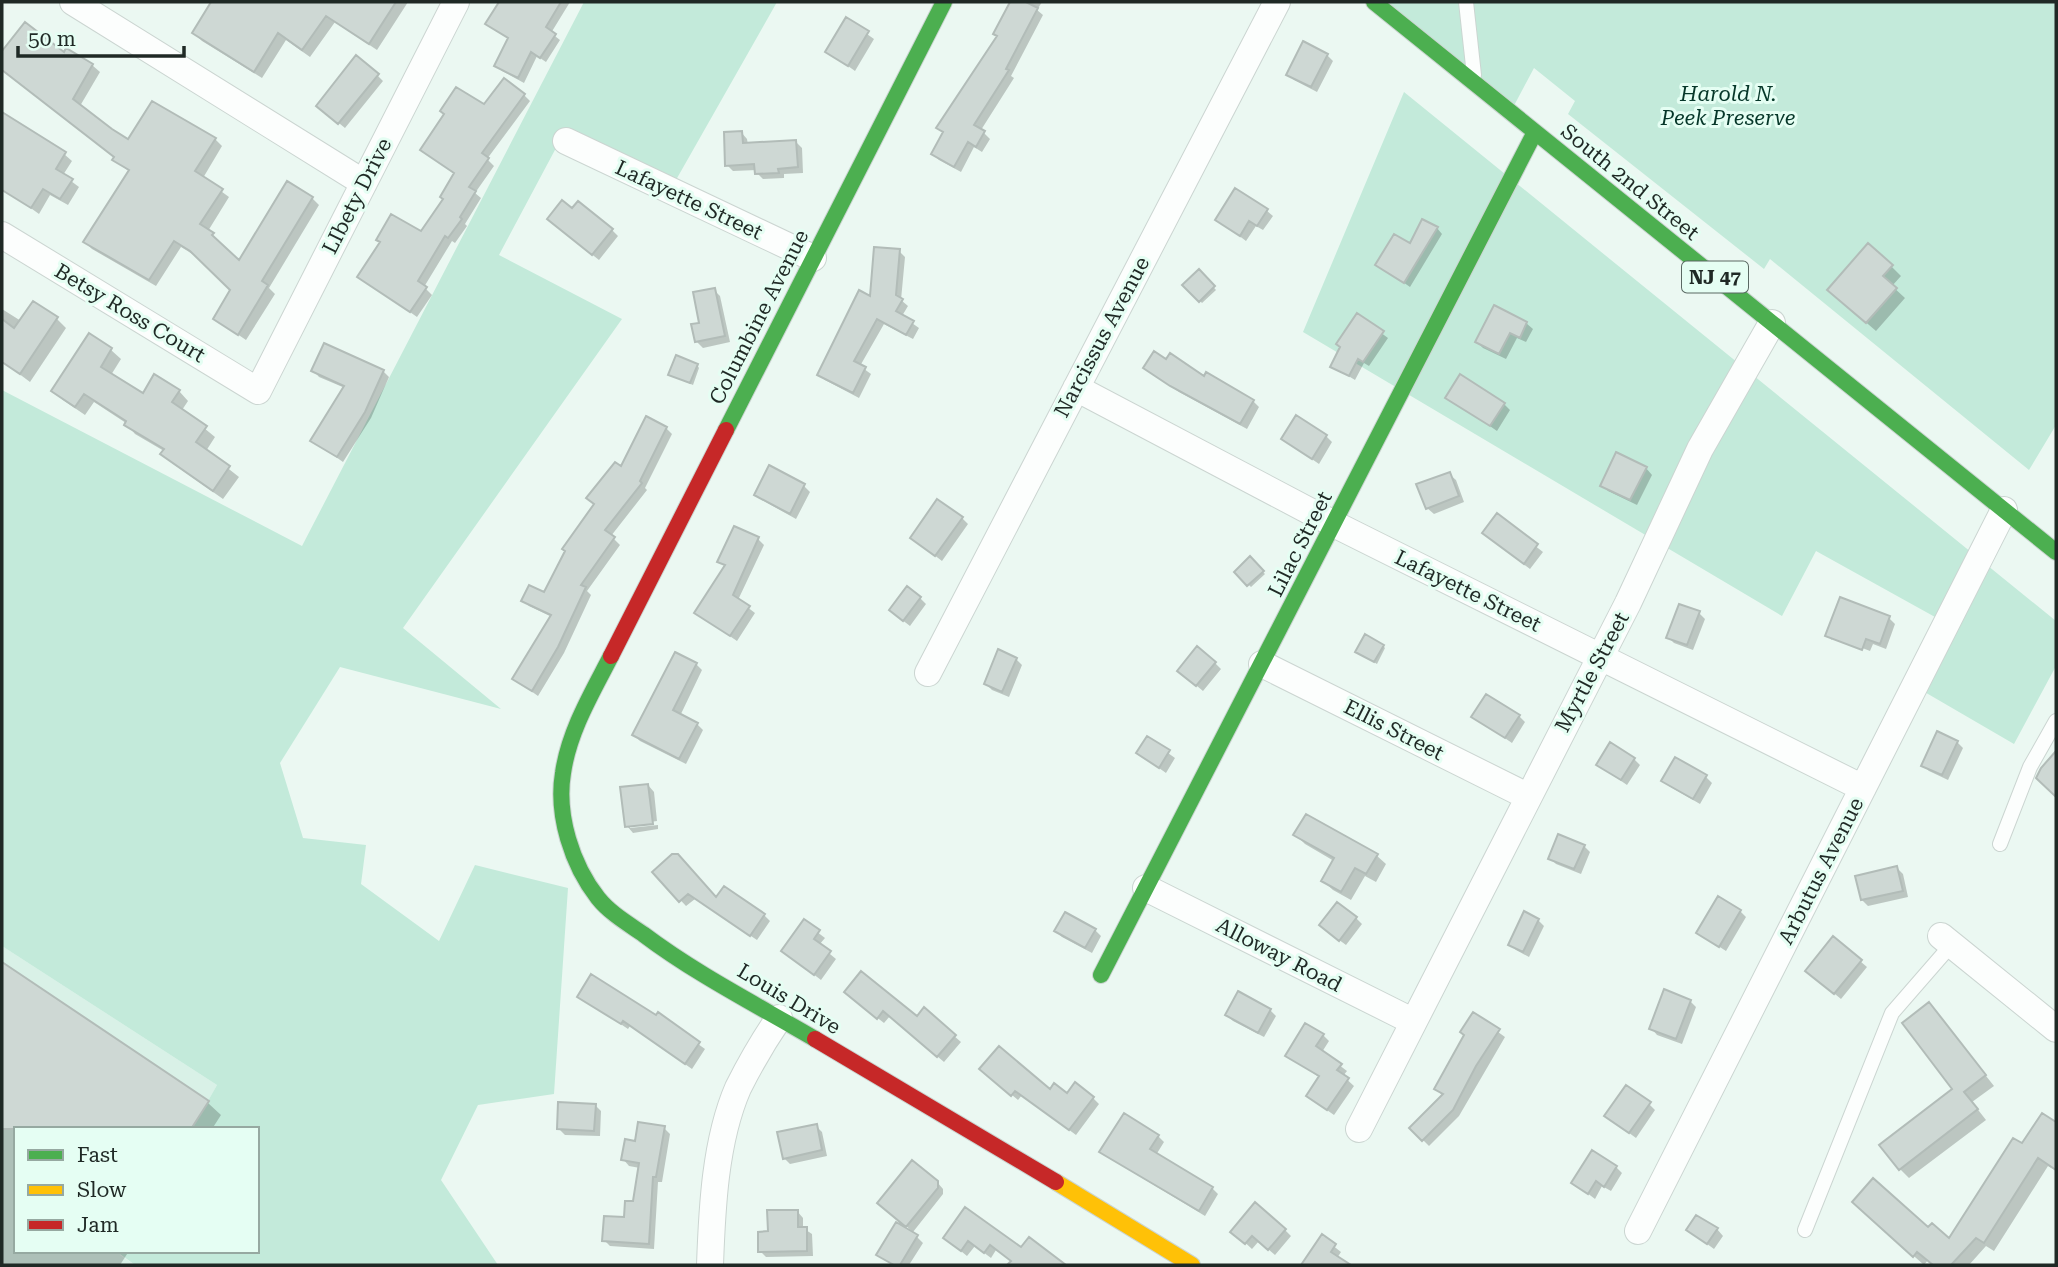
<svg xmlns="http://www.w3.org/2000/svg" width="2058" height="1267" viewBox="0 0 2058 1267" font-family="'Roboto Serif',serif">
	<rect width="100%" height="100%" fill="#ebf8f2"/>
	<path fill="#d9f1e7" d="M2,946l215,139 -25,44h-176v122h106l-2,4 15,10h-133z"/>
	<path fill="#c3eada" d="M584,2h193l-105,185 -108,-54 -65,122 123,64 -219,309 98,81 -161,-42 -60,96 23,75 63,7 -5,39 78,57 36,-76 93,23 -14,206 -76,11 -37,75 57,85h-363l-15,-11 2,-3h135v-122h-65l25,-44 -215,-139v-556l300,156z
		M1372,2h684v423l-27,45 -259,-211 -6,10 -196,-155 7,-13 -41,-33 -25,47z
		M1404,92l652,529v45l-42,78 -98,-57 28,-65 -128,-71 -34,65 -479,-284z"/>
	<path fill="#0003" d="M214,2h140l5,3 2,-3h47l-31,48 -42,-28 -25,35 -24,-17 -24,38 -60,-37 -8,-8z
		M501,2h69l-19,31 9,7 -14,22 -9,-6 -13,27 -22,-12 -6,-5 14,-27 -22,-16z
		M1012,2h30l-5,8 6,5 -32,61 3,2 -33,52 9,9 -8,13 -8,-5 -13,25 -22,-12 -6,-6 11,-20 -5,-6 60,-91 -3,-3z
		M847,20l27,19 -19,32 -28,-20z
		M2,49l2,2 61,3 2,-3 25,14 8,7 -20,34 49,36 86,-3 7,7 -19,32 26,19 -21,34 31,32 73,-65 7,7 -50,83 6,6 -29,46 -31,-21 17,-29 -33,-32 -18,-11 -25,39 -64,-37 -7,-7 45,-70 -16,-12 2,-2 -114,-88z
		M1327,55l6,6 -16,31 -23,-12 -6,-6z
		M377,75l6,6 -38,47 -21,-17z
		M524,95l6,6 -43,58 7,7 -19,27 6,5 -16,26 2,2 -12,17 -3,-2 -28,46 8,8 -15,22 -58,-41 62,-42 24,-34 11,-26 -34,-24 62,-43z
		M2,114l62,40 8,7 -9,14 16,12 -11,18 -18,-10 -11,19 -29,-21 1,-26 -9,12z
		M741,132l6,7 1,6 48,-3 6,6 1,25 -19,1v4l-21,1 -6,-6v-3l-24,1 -6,-6z
		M1266,210l7,6 -10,14 -7,-4 -10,15 -29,-22z
		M555,225l57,5 6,6 -19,24z
		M1437,228l5,6 -32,53 -33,-23z
		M899,251l6,6 -4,43 7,6 -6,10 17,12 -6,11 -29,-15 -24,42 11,8 -12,24 -34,-18 -6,-6 53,-75z
		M1891,266l10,10 -9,10 13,12 -29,33 -37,-32z
		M1199,271l17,19 -14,13 -17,-18z
		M714,290l6,6 10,46 -27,6 -7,-7 5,-17z
		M2,309l19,12 36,-2 9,9 -36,54 -28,-21 2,-10 -2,-2z
		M1357,315l31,23 -19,28 -5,-3 -9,17 -23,-14z
		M1526,323l7,6 -7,13 -9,-4 -11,21 -23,-11 -6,-6z
		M89,336l22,14 10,9 -10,16 32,20 36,-4 9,10 -6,9 33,27 -9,14 33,26 -16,22 -51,-36 -10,-9 2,-3 -29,-17 -9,-11 -32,-21 -9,13 -22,-15 -10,-9z
		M697,365l2,3 -6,17 -23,-10z
		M1145,368l60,10 2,-3 46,26 6,6 -12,22 -68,-37z
		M313,370l70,1 6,6 -18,41 -28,44 -31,-22 33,-52 -26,-11z
		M1448,397l56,7 6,6 -13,21z
		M666,428l6,6 -27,54 2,2 -36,46 9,9 -33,46 4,4 -27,58 -26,43 -24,-17 38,-62 -23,-11 -6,-6 22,-5 77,-126z
		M1326,436l6,6 -13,22 -36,-25z
		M770,468l34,18 6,6 -14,27 -34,-19 -6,-6z
		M1646,468l6,7 -15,30 -29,-14 -6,-6z
		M1449,474l7,6 8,22 -30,12 -7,-6z
		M1497,516l46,36 -13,17 -39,-30z
		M962,518l6,6 -26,37 -30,-23z
		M758,539l6,6 -26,55 17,13 -18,28 -41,-28 29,-46 -6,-6z
		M1250,559l15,15 -14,13 -15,-15z
		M920,598l6,6 -16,22 -13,-10z
		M1699,613l6,6 -12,31 -19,-7 -6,-6z
		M1889,618l6,6 -9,25 -13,-5 -3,7 -38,-15v4l-5,-5z
		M1383,646l2,2 -8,16 -17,-10z
		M1016,659l6,6 -13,32 -17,-7 -6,-6z
		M1215,663l6,6 -18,22 -18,-15z
		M696,664l6,6 -22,46 17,8 6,6 -17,34 -46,-23 -6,-6z
		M1519,716l6,6 -13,21 -38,-26z
		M1147,738l28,20 -9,15 -28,-20z
		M1957,742l6,6 -15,32 -19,-9 -6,-6z
		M1634,759l6,6 -13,20 -29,-20z
		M1706,777l6,6 -12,21 -31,-18 -6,-6z
		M648,785l6,7 3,29 -27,4v3l28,-3v4l-25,4 -6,-7z
		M1296,835l80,20 10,9 -10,18 -11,-6 -14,24 -18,-10 -10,-9 11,-20 -29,-17z
		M1584,846l6,6 -9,22 -25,-10 -6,-6z
		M1897,868l6,6 5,23 -40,9 -6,-6z
		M654,872l63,27 47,16 6,6 -13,19 -62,-41 -9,7z
		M1740,911l6,6 -20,34 -28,-18z
		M1356,918l6,6 -16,21 -19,-14z
		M1538,920l6,6 -15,31 -13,-7 -6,-6z
		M804,922l21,16 -6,7 17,14 -15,21 -38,-29z
		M1095,930l6,6 -9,17 -30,-16 -6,-6z
		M1833,938l34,29 -26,32 -28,-23z
		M2,964l206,139 13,12 -9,14h-196v122h113l-9,14h-118z
		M579,996l78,21 1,-2 47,34 -13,20 -62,-43 -2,3z
		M852,998l65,20 7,-8 37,32 -17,20 -54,-46 -6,7z
		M1690,1001l6,6 -14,37 -25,-9 -6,-7z
		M1929,1004l65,82 -22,16 14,18 -77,58 -9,-9 55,-80z
		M1270,1010l6,6 -12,21 -31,-16 -6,-6z
		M1473,1014l32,23 -46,79 -30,30 -18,-18 32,-32 -7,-7 30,-54z
		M1323,1035l6,6 -7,11 25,19 -4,5 11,10 -20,29 -20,-14 6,-23 -32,-23z
		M988,1075l80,20 25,3 6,6 -23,31 -54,-40 -4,5z
		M1649,1104l6,6 -19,28 -30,-22z
		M595,1105l6,6 -1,25 -35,-1 -6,-6z
		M2042,1115l14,9v47l-8,-5 -54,85 -8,-5 -17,19h-35l-6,-5 -4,5 -60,-53 64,17 22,12 73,-95z
		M816,1126l6,6 5,24 -37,8 -6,-6z
		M664,1128l6,6 -8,48h-4l-4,67 -44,-3 -6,-6 22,-21 8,-16 6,-35 -11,-2 -6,-7 13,-16z
		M1158,1136l6,6 -8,13 56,33 6,6 -13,22 -97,-59 -6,-6z
		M1616,1167l6,6 -11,18 -9,-5 -7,13 -21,-16z
		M937,1182l6,7v5l-30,38 -27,-23z
		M966,1209l55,40 8,-10 34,26h-46l-21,-15 -5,8 -16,-12 -8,10 -22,-18z
		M797,1211l6,7v10l9,6 1,22 -47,1 -6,-6 10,-18z
		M1717,1229l6,7 -9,13 -26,-19z
		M1285,1230l6,6 -16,19 -16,-14 -7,8 -13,-12z
		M917,1237l6,6 -14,22h-17l-14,-11z
		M1322,1237l19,15 -4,6 11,7h-45z"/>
	<path fill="#ced8d4" stroke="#b2bcb8" stroke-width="2" d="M211,2h185l-27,42 -43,-28 -24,34 -24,-17 -24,39 -62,-39z
		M499,2h62l-15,25 10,7 -16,24 -9,-6 -13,26 -24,-12 14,-28 -23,-14z
		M1010,2h16l12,6 -32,61 3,1 -35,55 11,6 -9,16 -8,-5 -14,25 -23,-13 12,-22 -7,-4 61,-92 -4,-2z
		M846,17l23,14 -21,35 -23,-14z
		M25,22l39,30 2,-4 27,16 -20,35 39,30 16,10 24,-38 64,37 -21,33 28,18 -23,35 14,9 -2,2 27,25 48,-79 26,16 -51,84 6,4 -30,50 -25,-16 17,-29 -40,-39 -16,-10 -25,39 -66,-38 46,-72 -17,-10 2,-3 -112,-87v-19z
		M1303,41l25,13 -17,33 -25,-12z
		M356,55l23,19 -41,50 -22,-18z
		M504,78l21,16 -43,59 7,5 -20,29 7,4 -16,26 2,2 -14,19 -3,-2 -27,45 9,6 -17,25 -53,-35 23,-35 -4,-2 15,-26 30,17 22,-32 -3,-2 14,-24 -34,-23 24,-36 -4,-3 16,-24 28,17z
		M2,112l64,40 -10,17 17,10 -13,20 -17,-10 -12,19 -29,-18z
		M742,131l1,12 53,-3 2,27 -20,2 1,4 -24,1 -1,-10 -29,2 -1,-34z
		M1235,188l33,21 -11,17 -8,-5 -9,15 -25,-16z
		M562,200l10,8 6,-7 35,28 -21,26 -45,-36z
		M1422,219l16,8 -34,56 -29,-18 19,-31 16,9z
		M1868,243l25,22 -10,11 14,12 -31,35 -39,-33z
		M874,247l26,2 -4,46 7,4 -7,12 18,10 -8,14 -29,-16 -23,42 12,6 -13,26 -36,-18 42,-85 11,6z
		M1199,269l16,17 -16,16 -17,-17z
		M715,288l10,48 -30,6 -4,-18 8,-1 -6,-31z
		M33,301l25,16 -38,57 -18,-12v-43l12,9z
		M1494,305l33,17 -7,16 -10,-5 -11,21 -24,-12z
		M1357,313l27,18 -21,31 -5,-3 -9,17 -19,-9 10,-20 -4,-3z
		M89,333l23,15 -11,19 42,26 11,-19 26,16 -8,12 35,24 -11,16 34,24 -17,25 -53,-37 4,-5 -40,-24 2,-4 -42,-27 -9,13 -24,-16z
		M324,343l60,27 -19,42 -28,45 -27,-16 34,-55 -33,-15z
		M1154,351l12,8 4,-6 34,23 2,-4 48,28 -14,24 -70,-38 -27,-18z
		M676,355l22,9 -8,19 -22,-8z
		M1460,374l45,29 -15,23 -45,-28z
		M1296,415l31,20 -15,24 -31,-20z
		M646,416l21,11 -27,54 2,2 -37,47 10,7 -34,48 5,2 -28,60 -26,44 -20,-12 39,-64 -30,-14 8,-16 15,7 21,-41 -3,-2 32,-45 -8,-6 29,-36 6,4z
		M1616,452l31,15 -17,33 -30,-14z
		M769,465l36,19 -15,30 -36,-19z
		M1450,472l9,24 -33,13 -10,-25z
		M937,499l26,18 -28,39 -25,-18z
		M1497,513l41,31 -14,20 -42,-31z
		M734,526l25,11 -26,58 17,11 -20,30 -36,-23 31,-48 -8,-3z
		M1250,556l14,15 -17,15 -13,-14z
		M907,586l14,11 -18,24 -14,-11z
		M1840,597l50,19 -10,28 -14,-5 -4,11 -37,-14z
		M1679,604l21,7 -13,34 -21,-7z
		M1365,634l19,11 -10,17 -19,-10z
		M1197,646l19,16 -20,24 -19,-15z
		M998,649l19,9 -15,34 -18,-8z
		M675,652l22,11 -24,47 25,13 -19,36 -47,-24z
		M1486,694l34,21 -15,23 -34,-21z
		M1937,731l21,10 -16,34 -21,-9z
		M1147,736l23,14 -11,18 -23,-15z
		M1610,742l25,16 -14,22 -25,-15z
		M2056,751v46l-20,-19 5,-10z
		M1675,757l32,18 -14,24 -32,-18z
		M648,784l5,40 -28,3 -5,-40z
		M1306,814l72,40 -12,20 -11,-6 -14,24 -20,-11 13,-23 -41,-23z
		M1558,834l27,11 -11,24 -26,-10z
		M672,854h6l38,43 8,-11 41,28 -15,22 -62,-42 -9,8 -27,-30z
		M1897,866l6,25 -42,9 -6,-24z
		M1718,896l23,14 -22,37 -23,-14z
		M1337,902l20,15 -18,24 -20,-16z
		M1524,911l15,8 -16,33 -15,-7z
		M1065,912l31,17 -11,19 -31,-17z
		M804,919l16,11 -6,9 17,12 -17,24 -33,-24z
		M1833,936l29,24 -28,34 -29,-23z
		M2,962l207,139 -18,28h-189z
		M861,971l56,45 7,-9 32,28 -19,22 -54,-46 -6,8 -33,-27z
		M591,974l65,41 2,-3 42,30 -15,22 -62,-43 -2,3 -44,-27z
		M1664,989l27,11 -15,39 -27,-10z
		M1238,991l33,18 -13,24 -33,-18z
		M1929,1002l57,73 -22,17 14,17 -79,61 -20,-25 73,-56 -50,-66z
		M1473,1012l27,17 -24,37 -23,44 -31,31 -13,-13 34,-34 -9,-5 30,-54 -4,-3z
		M1305,1023l19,11 -8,12 26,18 -5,6 12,8 -22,32 -21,-14 13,-20 -34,-20z
		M999,1046l51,43 4,-6 13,10 8,-11 19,15 -25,33 -54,-39 -4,5 -32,-27z
		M1626,1085l25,17 -22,31 -25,-17z
		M558,1102l38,2 -2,27 -37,-2z
		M1124,1113l35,22 -9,14 63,38 -14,24 -100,-59z
		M2042,1113l14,9v48l-18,-12 -54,85 -8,-5 -25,27h-18l-16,-13 -4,5 -61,-55 21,-24 55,49 4,-4 17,15 64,-100 9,5z
		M638,1122l27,4 -9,51h-3l-4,67 -47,-3 2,-25 20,1 1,-16h8l6,-38 -18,-3 4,-21 10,2z
		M817,1124l5,26 -39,9 -6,-27z
		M1592,1150l25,16 -13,21 -8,-6 -8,13 -17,-11z
		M912,1160l26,21v7l-32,39 -29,-24z
		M1255,1202l31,27 -18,21 -16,-14 -7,8 -15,-12z
		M965,1207l56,40 8,-10 37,28h-59l4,-4 -21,-16 -6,8 -16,-12 -7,10 -18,-13z
		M767,1210h31v17h9v24l-49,1v-20l10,-1z
		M1696,1215l22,13 -11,16 -21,-14z
		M896,1222l22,13 -18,30h-6l-18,-10z
		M1322,1234l14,10 -5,8 20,13h-50z"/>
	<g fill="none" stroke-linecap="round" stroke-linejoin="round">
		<defs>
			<path id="lane" d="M1466,2l8,73
				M2000,844l30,-77 26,-46
				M1805,1230l87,-217 60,-69"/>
			<path id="street" d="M73,2l291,181
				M566,141l247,117
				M2,235l256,156 198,-389
				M1076,388l258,136 529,264
				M1262,664l265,132
				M928,673l349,-671
				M1146,888l266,133
				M1941,936l115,93
				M1359,1129l269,-526 72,-154 72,-126
				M1638,1231l366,-721
				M710,1265c2,-56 5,-124 28,-177 12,-24 26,-48 41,-70"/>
			<path id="fast" d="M1374,2l682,550
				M726,430l218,-428
				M611,656c-19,37 -42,75 -48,117 -7,42 9,92 35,125 12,15 29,25 45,36 53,40 114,71 172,105
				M1101,975l434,-843"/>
			<path id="slow" d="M1056,1182l136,83"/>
			<path id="jam" d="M611,656l115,-226
				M815,1039l241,143"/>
		</defs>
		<use href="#lane" stroke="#cbd5d1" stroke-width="16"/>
		<use href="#street" stroke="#cbd5d1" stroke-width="28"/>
		<use href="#fast" stroke="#cbd5d1" stroke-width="18"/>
		<use href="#slow" stroke="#cbd5d1" stroke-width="18"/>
		<use href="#jam" stroke="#cbd5d1" stroke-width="18"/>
		<use href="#lane" stroke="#fcfefd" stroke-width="14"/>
		<use href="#street" stroke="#fcfefd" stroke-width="26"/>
		<use href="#fast" stroke="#4caf50" stroke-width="16"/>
		<use href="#slow" stroke="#ffc107" stroke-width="16"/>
		<use href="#jam" stroke="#c62828" stroke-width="16"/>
	</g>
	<g text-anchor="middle" stroke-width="6" stroke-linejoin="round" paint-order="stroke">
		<rect fill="#e5fef3" stroke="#5a6963" stroke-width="2" x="1682" y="261.5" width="66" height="31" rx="5"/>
		<g font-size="19" font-weight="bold" fill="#1f2925">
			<text x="1715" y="284">NJ 47</text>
		</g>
		<g font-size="21" font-style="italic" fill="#063729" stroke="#e5fef3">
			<text x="1728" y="101">Harold N.<tspan x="1728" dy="24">Peek Preserve</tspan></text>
		</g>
		<g font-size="21" fill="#1f2925" stroke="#e5fef3">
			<text transform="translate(1630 182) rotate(39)" y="7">South 2nd Street</text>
			<text transform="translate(357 196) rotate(-63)" y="7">LIbety Drive</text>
			<text transform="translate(689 200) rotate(25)" y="7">Lafayette Street</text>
			<text transform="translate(130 313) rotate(31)" y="7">Betsy Ross Court</text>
			<text transform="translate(759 317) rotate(-63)" y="7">Columbine Avenue</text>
			<text transform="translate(1102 337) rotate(-62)" y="7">Narcissus Avenue</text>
			<text transform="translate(1300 544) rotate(-63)" y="7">Lilac Street</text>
			<text transform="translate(1468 591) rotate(26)" y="7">Lafayette Street</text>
			<text transform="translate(1592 672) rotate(-62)" y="7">Myrtle Street</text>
			<text transform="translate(1394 730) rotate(27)" y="7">Ellis Street</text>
			<text transform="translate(1821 871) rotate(-63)" y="7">Arbutus Avenue</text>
			<text transform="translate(1279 955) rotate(27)" y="7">Alloway Road</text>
			<text transform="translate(789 999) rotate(31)" y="7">Louis Drive</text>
		</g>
	</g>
	<rect width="2058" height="1267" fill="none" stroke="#1f2925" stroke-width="7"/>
	<rect x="14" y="1127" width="245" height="126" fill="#e5fef3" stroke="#96a9a1" stroke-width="2"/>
	<rect x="28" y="1150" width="35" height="10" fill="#4caf50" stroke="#96a9a1" stroke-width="2"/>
	<text x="77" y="1162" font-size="21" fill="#1f2925">Fast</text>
	<rect x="28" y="1185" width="35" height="10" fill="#ffc107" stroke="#96a9a1" stroke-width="2"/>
	<text x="77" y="1197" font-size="21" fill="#1f2925">Slow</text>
	<rect x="28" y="1220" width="35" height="10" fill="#c62828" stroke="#96a9a1" stroke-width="2"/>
	<text x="77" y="1232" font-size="21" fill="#1f2925">Jam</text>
	<path d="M18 46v10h166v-10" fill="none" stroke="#1f2925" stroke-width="3.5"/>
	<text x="28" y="46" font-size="21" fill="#1f2925" stroke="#e5fef3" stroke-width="5" paint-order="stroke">50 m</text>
</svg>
